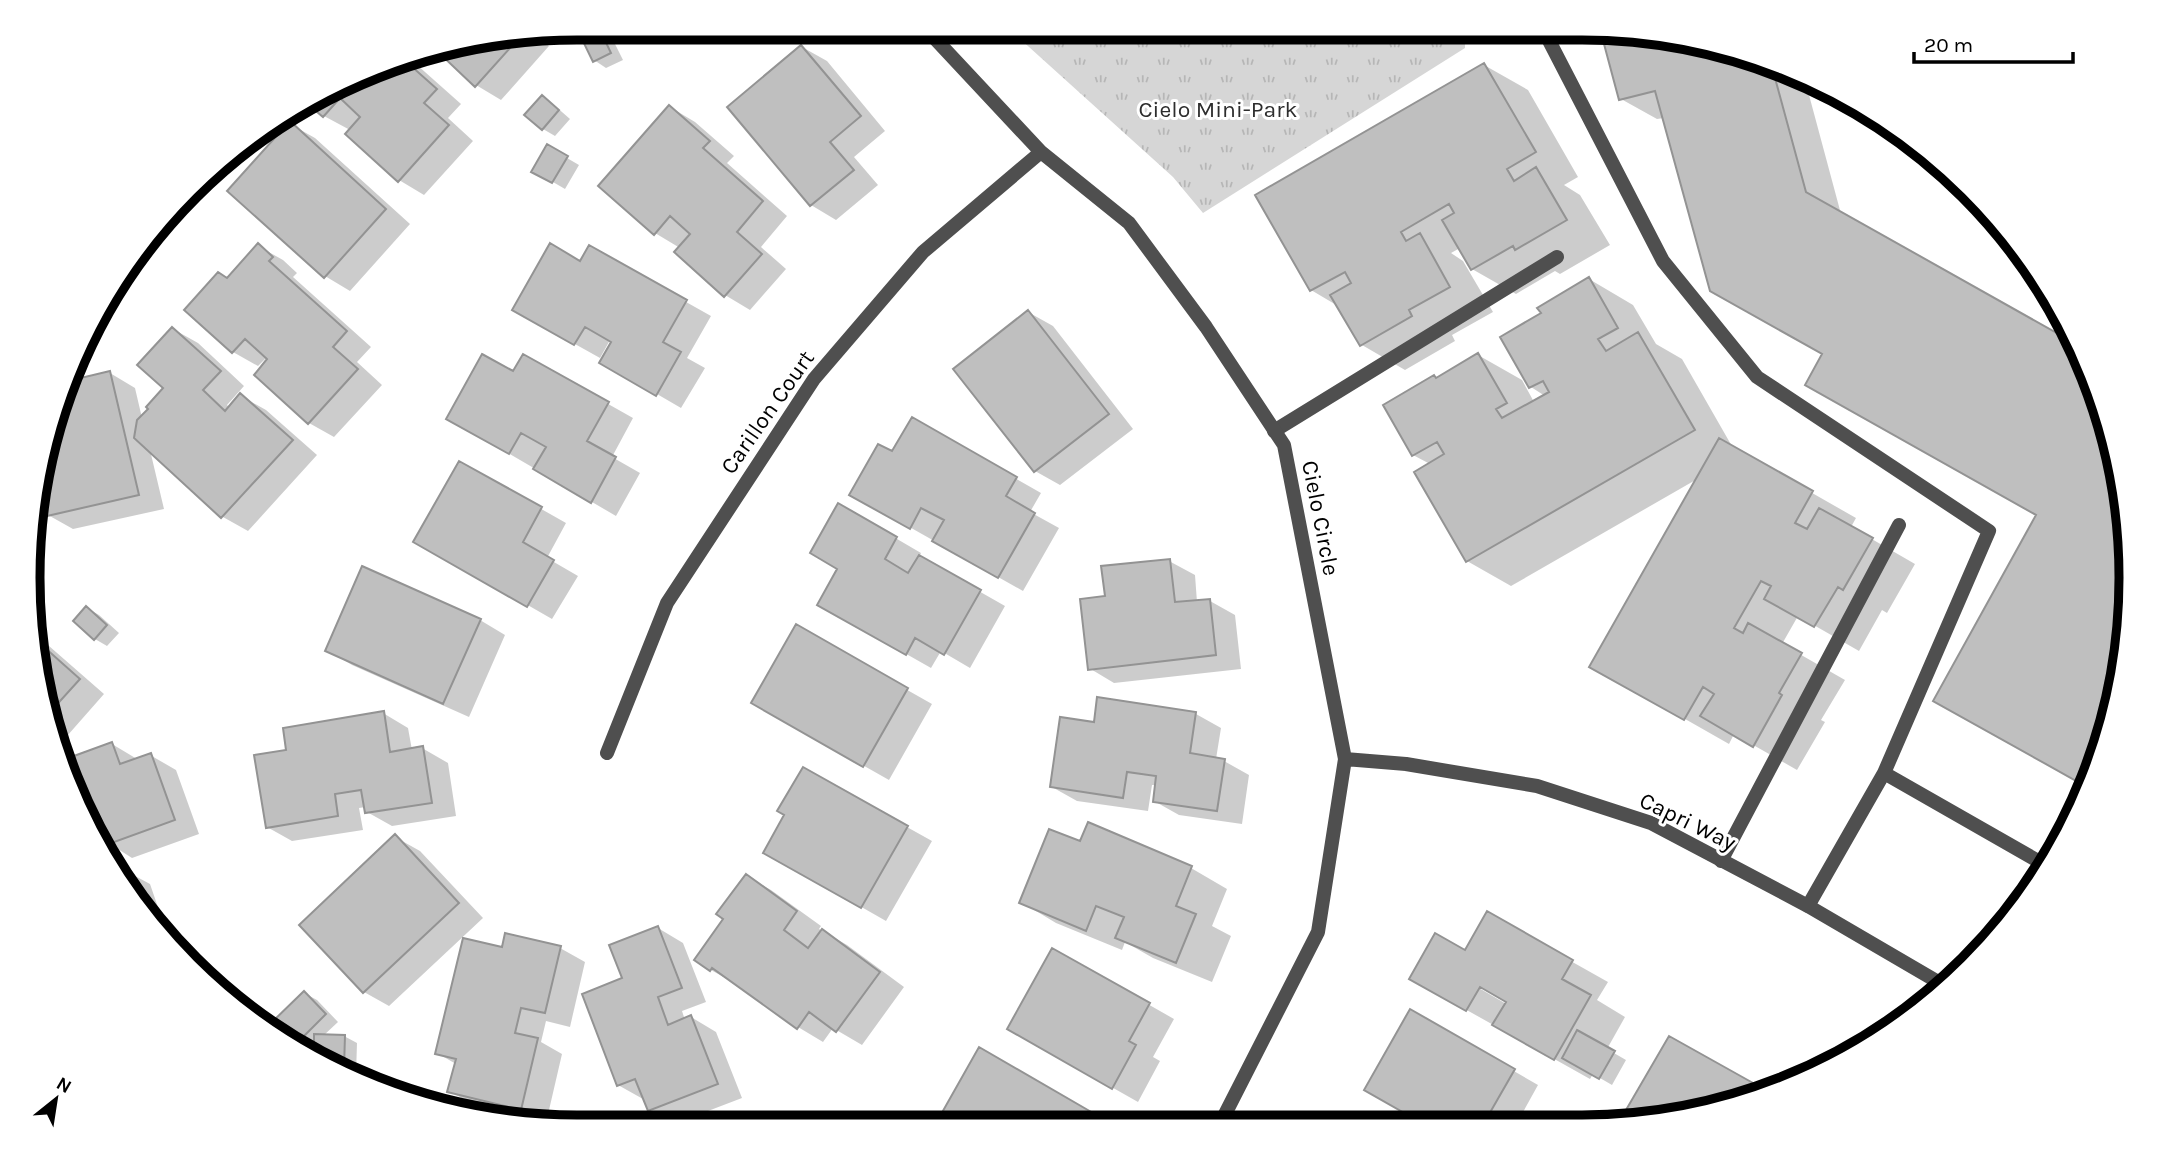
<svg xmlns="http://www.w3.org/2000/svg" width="2159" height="1155" viewBox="0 0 2159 1155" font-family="Karla,sans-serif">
	<defs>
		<pattern id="grass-tufts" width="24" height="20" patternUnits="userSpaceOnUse" patternTransform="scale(1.75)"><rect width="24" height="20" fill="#d6d6d6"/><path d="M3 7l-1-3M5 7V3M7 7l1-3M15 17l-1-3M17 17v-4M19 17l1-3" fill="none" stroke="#b6b6b6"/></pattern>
	</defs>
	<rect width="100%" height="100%" fill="#fff"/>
	<path fill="url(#grass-tufts)" d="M1008,28l457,1v19l-262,165 -30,-36z"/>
	<path fill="#0003" fill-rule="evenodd" d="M598,28l13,8 12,24 -17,8 -12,-8z
		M1617,29l107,18 81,33 36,134 238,134 33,87 18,106 -4,108 -24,105 -63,-239 -215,-161 -160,-236 -7,1 -36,-20z
		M536,35l13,11 -48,54 -25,-15 -37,-34z
		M802,47l25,14 58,70 -31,26 24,28 -42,35 -25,-15z
		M407,56l54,48 -13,14 25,23 -49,54 -25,-15 -49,-50 -26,-14 -12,-11 88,-48z
		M1484,65l44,25 50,87 -14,8 16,10 30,50 -50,29 -5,-3 -39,23 -44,-25 -12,-21 -9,5 12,8 30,51 -41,23 3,6 -50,29 -43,-25 -24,-39 -27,-16z
		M542,98l12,7 16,14 -15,17 -12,-7z
		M670,107l25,15 39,34 -7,7 60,53 -26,31 25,22 -36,41 -25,-15 -45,-47 -25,-15z
		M290,124l25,14 95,86 -60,67 -25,-15z
		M548,147l31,18 -14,24 -31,-18z
		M258,246l25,14 14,13 -4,4 78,70 -14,15 25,23 -48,52 -25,-14 -39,-64 -3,-2 -9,9 -25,-14 -46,-42 41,-31z
		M590,248l121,68 -24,42 18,10 -24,40 -79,-46 11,-20 -3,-2 -10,18 -86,-48 67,-47z
		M1589,279l44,26 23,39 26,15 51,89 123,70 -5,9 64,37 -28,49 -5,-3 -23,41 -61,-35 -16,28 63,36 -24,40 4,2 -28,48 -63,-36 -5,10 -137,-78 107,-188 -188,108 -44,-25 -37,-97 -17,-9 24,-76 41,-24 44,25 12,22 11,-6 -14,-9 12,-74z
		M1028,312l25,14 80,103 -73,56 -25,-14z
		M173,329l25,14 46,43 -17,19 3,3 11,-12 25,14 51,45 -69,76 -25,-14 -73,-67 14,59 -91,20 -25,-14 -6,-29 5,-50 6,-14 12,-3 -4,-15 10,-22 39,-9 25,15 7,30 24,-30z
		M523,356l110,62 -21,39 28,16 -24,43 -168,-98 65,-44z
		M912,419l129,74 -11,19 29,16 -36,63 -172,-97 41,-40z
		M460,463l106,60 -19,35 31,18 -26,43 -136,-78z
		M839,505l82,48 -2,4 86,49 -35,62 -29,-17 -10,17 -111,-63 20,-37z
		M1169,561l26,14 2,27 13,-1 25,14 6,54 -127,14 -25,-15 17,-71z
		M87,608l12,7 20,18 -12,13 -12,-7z
		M480,620l25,15 -36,82 -117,-52 -25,-15z
		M796,627l136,77 -43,76 -136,-77z
		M33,632l71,62 -44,50z
		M1099,699l97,15 25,14 -5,31 8,2 25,14 -7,49 -63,-9 -25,-14 3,-16h-5l-4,26 -71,-10 -25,-14 43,-63z
		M383,713l25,15 4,22 10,-2 26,15 8,53 -64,10 -25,-14 -1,-5 -7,1 4,22 -71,11 -25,-14 21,-76z
		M112,744l25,15 13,-4 26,15 23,64 -67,24 -25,-16 -3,1 -34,-55 -6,-27z
		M803,769l129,72 -46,80 -121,-69 21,-38z
		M1089,825l102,43 36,21 -15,37 19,10 -19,46 -59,-24 -28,-16 -3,8 -66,-27 -35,-21 60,-58z
		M395,837l25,14 63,67 -94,88 -25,-14z
		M124,870l26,14 21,61 -6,-5 -44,-69z
		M746,876l25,14 50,36 -2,3 28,16 57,42 -42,58 -29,-17 -10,14 -25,-15 -61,-44 -1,1 -25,-14 14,-51z
		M1487,914l121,68 -11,18 28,17 -18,32 19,11 -14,25 -19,-11 -3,5 -143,-80 19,-47zM1473,981l35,20v4l-36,-21z
		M658,928l25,15 23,59 -24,9 3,9 6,-3 25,15 26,66 -68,26 -25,-15 -6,-10 -25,-14 6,-106z
		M560,948l25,14 -15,65 -24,-6 -5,21 21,12 -16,69 -72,-18 -25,-14 7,-27 -19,-11 66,-104z
		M1053,950l121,69 -21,38 7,4 -22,41 -129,-73z
		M304,993l13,7 21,22 -15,14h21l13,7 -1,32 -40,-16v-16l-10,9 -12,-7z
		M1411,1012l127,73 -21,38h-92l-58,-34z
		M1669,1038l98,55 -8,5 -106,24h-32z
		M980,1049l129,75 -172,1z"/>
	<path fill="#bfbfbf" stroke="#939393" stroke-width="2" d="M595,28h4l12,25 -18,9 -13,-27z
		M1600,29h17l107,18 48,20 34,125 272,153 34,90 18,106 -4,108 -24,105 -15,33 -154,-86 103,-186 -231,-130 17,-31 -112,-63 -55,-200 -36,9z
		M519,38l-44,49 -38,-36z
		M801,45l60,71 -31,26 24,28 -44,36 -83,-99z
		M401,57l36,32 -13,14 25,22 -51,57 -53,-48 15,-17 -20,-19 -17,19 -13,-11z
		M1484,63l52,89 -29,17 7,12 22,-14 31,53 -52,30 -2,-4 -42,24 -29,-50 12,-7 -5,-9 -48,28 5,9 14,-8 30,54 -41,23 3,6 -52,30 -30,-51 21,-12 -6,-11 -35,19 -55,-96z
		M542,95l17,15 -17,20 -18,-15z
		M669,105l41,36 -7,7 60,53 -26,31 25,22 -38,43 -50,-45 16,-18 -20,-18 -16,19 -56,-49z
		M290,121l96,88 -62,69 -97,-87z
		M547,144l21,12 -16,27 -21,-11z
		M258,243l15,14 -4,4 78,70 -14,16 25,22 -50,55 -54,-49 13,-16 -22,-20 -13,14 -48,-43 34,-38 9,6z
		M550,243l30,18 9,-16 98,55 -24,42 18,10 -25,44 -57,-33 12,-21 -26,-15 -11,18 -62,-35z
		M1589,277l29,51 -20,11 8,12 32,-19 57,98 -229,132 -52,-90 30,-18 -7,-12 -25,14 -29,-51 51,-30 2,3 42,-25 29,50 -11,6 6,9 47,-26 -6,-11 -14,7 -29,-51 41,-24 -4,-5z
		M1028,310l81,104 -75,58 -81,-103z
		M172,327l49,44 -18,19 22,21 15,-18 53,47 -72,78 -87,-80 3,-18 11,-11 -2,-2 17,-19 -26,-23z
		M482,354l31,17 10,-17 86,48 -22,39 29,16 -25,46 -58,-34 13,-22 -25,-14 -12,21 -63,-35z
		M110,371l29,124 -92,21 -6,-24 6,-56 7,-16 8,-2 -2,-11 12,-27z
		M912,417l105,60 -11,19 29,17 -37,65 -66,-37 12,-21 -23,-12 -11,21 -61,-34 29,-51 14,7z
		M1719,438l94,53 -18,32 12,6 12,-21 54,30 -30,52 -5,-3 -24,40 -50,-28 7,-13 -10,-5 -27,47 9,5 5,-10 54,30 -23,40 3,2 -29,52 -53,-31 14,-22 -11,-7 -19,33 -95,-53z
		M459,461l83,46 -19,35 31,18 -27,47 -114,-65z
		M838,503l59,34 -12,22 23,14 11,-18 62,35 -37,65 -29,-17 -9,17 -89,-50 20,-36 -27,-16z
		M1170,559l5,43 35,-3 6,56 -128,15 -8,-71 25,-3 -4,-30z
		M362,566l119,53 -38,85 -118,-53z
		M86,606l21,19 -13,15 -21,-19z
		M796,624l112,64 -45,79 -112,-64z
		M35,639l45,40 -28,31z
		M1097,697l99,15 -6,41 35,6 -8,52 -64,-9 3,-26 -29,-4 -4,26 -73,-11 10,-70 34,5z
		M384,711l6,41 33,-6 9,57 -67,10 -4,-23 -26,4 3,22 -72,12 -12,-73 32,-5 -3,-22z
		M112,742l8,22 31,-11 24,67 -69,25 -8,-23 -6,2 -22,-36 -7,-28z
		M803,767l105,59 -47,82 -98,-55 21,-38 -7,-4z
		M1088,822l104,44 -16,40 20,8 -20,49 -61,-25 9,-21 -28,-11 -10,25 -67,-28 30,-74 31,12z
		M395,834l64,69 -96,90 -64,-68z
		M746,874l51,37 -13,19 24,18 14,-19 58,43 -44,60 -27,-20 -12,17 -85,-61 -2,3 -16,-11 29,-41 -7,-5z
		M1487,911l86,49 -11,19 29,16 -37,65 -62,-35 14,-23 -26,-15 -14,24 -57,-32 26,-46 30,17z
		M658,926l24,62 -24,9 10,28 23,-10 27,69 -70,27 -13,-32 -18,7 -35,-92 40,-16 -13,-33z
		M505,933l56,13 -16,67 -24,-5 -6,25 23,5 -17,72 -74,-18 9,-33 -21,-5 28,-116 39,9z
		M1052,948l98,55 -21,38 7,4 -24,44 -105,-60z
		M304,991l22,23 -32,32 -24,-22z
		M1410,1009l105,60 -31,54h-62l-58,-33z
		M1577,1030l38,21 -16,28 -37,-21z
		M314,1034l31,1 -1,34 -30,-11z
		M1669,1036l93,52 -6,10 -103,24h-34z
		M979,1047l114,66 -7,11 -151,1z"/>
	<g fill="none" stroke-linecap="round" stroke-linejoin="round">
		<path stroke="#4f4f4f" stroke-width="14" d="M1543,29l120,232 94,116 232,154 -105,242
			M1274,431l283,-174
			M1721,861l178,-336
			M1808,906l76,-133 163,93
			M1928,1001l10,-19"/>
		<path stroke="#4f4f4f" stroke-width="14" d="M925,28l116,124 88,71 77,104 78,118 61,314 -27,173 -98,192
			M607,753l60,-150 147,-224 109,-127 118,-100
			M1345,759l61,5 131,22 114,37 157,83 137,80"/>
	</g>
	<g text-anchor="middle" stroke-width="6" stroke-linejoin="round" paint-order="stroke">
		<g font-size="23" fill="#2d2d2d" stroke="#fff">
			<text x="1218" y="117">Cielo Mini-Park</text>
		</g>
		<g font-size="23" fill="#000" stroke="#fff">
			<text transform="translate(767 412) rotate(-55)" y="8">Carillon Court</text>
			<text transform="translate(1321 518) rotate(79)" y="8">Cielo Circle</text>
			<text transform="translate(1688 821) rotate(26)" y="8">Capri Way</text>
		</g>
	</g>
	<path d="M0 0H2159V1155H0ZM577 40H1582A537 537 0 0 1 2119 577V578A537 537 0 0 1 1582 1115H577A537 537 0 0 1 40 578V577A537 537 0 0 1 577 40Z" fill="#fff" fill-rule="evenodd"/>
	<path fill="none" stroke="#000" stroke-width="9" d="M577 40H1582A537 537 0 0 1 2119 577V578A537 537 0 0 1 1582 1115H577A537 537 0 0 1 40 578V577A537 537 0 0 1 577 40Z"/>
	<g transform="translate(56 1099) rotate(30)" stroke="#ffffff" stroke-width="5" paint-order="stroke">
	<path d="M0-5L12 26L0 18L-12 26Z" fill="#000000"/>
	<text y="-10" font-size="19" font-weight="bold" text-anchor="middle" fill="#000000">N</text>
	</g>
	<path d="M1914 52v10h159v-10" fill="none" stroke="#000000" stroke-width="3.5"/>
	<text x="1924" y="52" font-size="21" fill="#000000" stroke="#ffffff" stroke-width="5" paint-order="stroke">20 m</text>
</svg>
